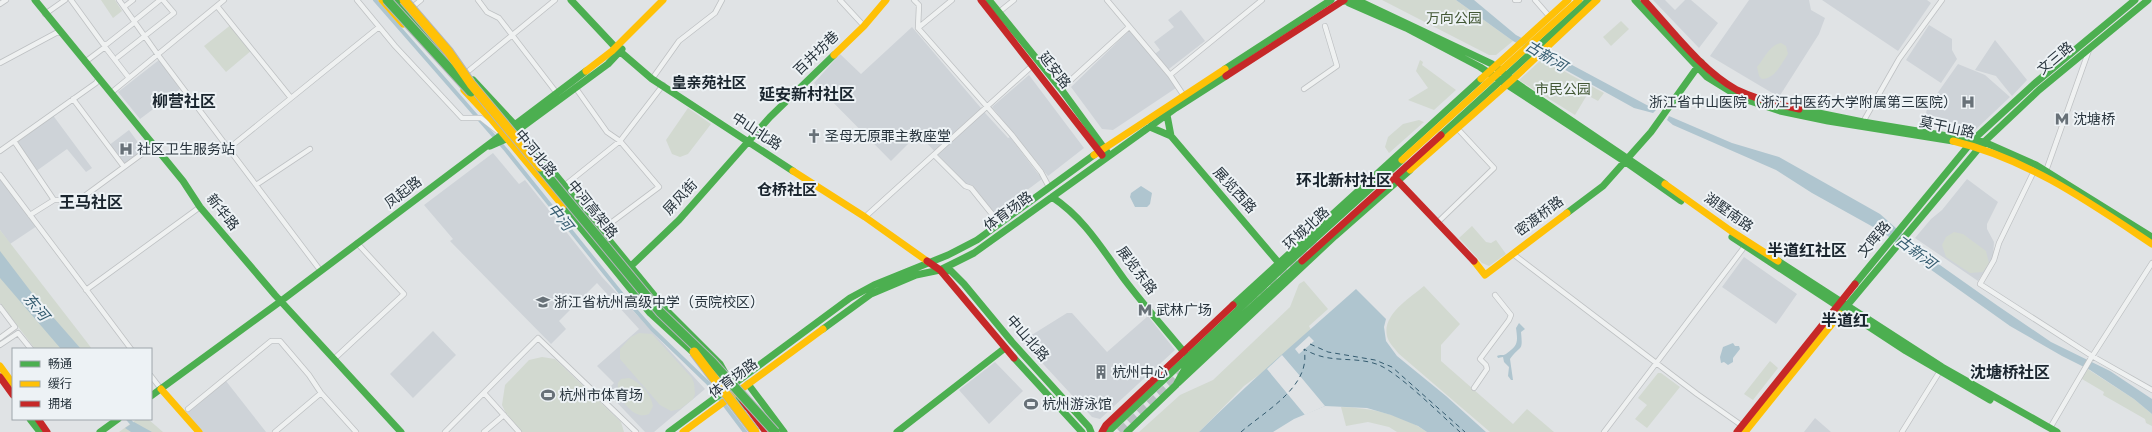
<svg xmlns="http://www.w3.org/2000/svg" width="2152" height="432" viewBox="0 0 2152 432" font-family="Arial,'Noto Sans SC',sans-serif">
	<rect width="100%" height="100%" fill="#e0e3e5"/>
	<path fill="#ced3d8" d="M1653,0h12l10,10 10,-10h6l27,23 -19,25z
		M1749,0h60l2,10 14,8 -6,16 -40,63 -69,-41z
		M1822,0h105l4,3 -33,48z
		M1181,10l24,31 -40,31 11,16 -63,42 -11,-1 -31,-42 60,-58 21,27 8,-6 -6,-8 20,-15 -6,-7z
		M1929,25l23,14v11l5,9 -16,24 -35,-23z
		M912,27l74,87 22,24 2,-1 32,42 -47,35 -22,-28 -6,-1 -49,-51 -27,27 -77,-78 26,-29 21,20z
		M1995,40l32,40 -15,16 -16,-20 -21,-6z
		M159,60l21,29 -40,30 -22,-27z
		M1958,64l27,11 25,22 -37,35 -48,-13 2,-11z
		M1029,75l55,73 -36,28 -56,-69z
		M52,114l40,54 -6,4 -19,-23 -32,23 -21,-31z
		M129,130l16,22 -21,15 -16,-21z
		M493,153l26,31 6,-4 77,97 103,112 -51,43h-9l-39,-41 8,-8 -17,-17 42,-37 -42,-46 -38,38 7,8 -15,15 -101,-103 3,-2 -29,-34z
		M0,175l37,51 -27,18 -10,-14z
		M1967,179l31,23 -11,22v5l7,13 -1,16 -15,23 -63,-43 16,-19 11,-9z
		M1744,257l53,37 -21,30 -54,-37z
		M1067,313h5l35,39 41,-36 27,34 -75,69 -8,-2 -70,-76z
		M433,331l23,24 -43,43 -23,-24z
		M995,362l28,29 -34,33 -30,-34z
		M226,381l40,51h-64l-16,-19z
		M1815,418l16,14h-27z"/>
	<path fill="#d2d9d0" d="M101,0h14l7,11 -9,7z
		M1382,0h74l57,41 -17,14h-7z
		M1621,21l8,8 -18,17 -8,-9z
		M232,24l20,26 -26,22 -22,-26z
		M1781,43l5,3 2,8c-7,10 -13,25 -26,25l-3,-3 -2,-9c7,-8 13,-23 24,-24z
		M1542,59l62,34 -6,8 -11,-6 -12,20 -56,-35z
		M1420,60l3,2 -1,3 34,25 -22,20 -26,-10 20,-12 -12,-17z
		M688,108l23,16 -23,30 -8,3 -8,-3 -6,-14z
		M1419,120l5,2 -35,31 -4,-6 3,-10 15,-13z
		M1472,226l14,16 5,1 5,-3 10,14 -17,12 -7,-3 -23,-25z
		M0,230l86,111 6,8h-57l-35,-46z
		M1954,232l9,2 23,17 3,12 -6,9 -13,1 -24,-16 -4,-12 4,-8z
		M1304,281l24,28 -19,17 2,4 -44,39 -23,17 -45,46h-60l41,-37 33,-15 77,-73 9,-23z
		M1424,286l36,38 -19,21v16l72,63 14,-15 27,23h-64l-91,-78c-3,-4 -9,-10 -11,-15 -9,-23 22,-41 36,-53z
		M639,333l13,1 40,44 2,5 1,11 -2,5 -13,10 -9,2 -11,-6 -40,-46v-10l11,-12z
		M542,357l13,2 66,63 3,10h-103l-13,-14 -6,-13 3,-20 24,-25z
		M1770,361l8,7 -25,32 -9,-6z
		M2086,368l48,31 18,15v12l-6,-3 -1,-4 -42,-24 1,-3 -22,-13z
		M1658,373h3l19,14 -33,41 -12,-9 12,-14 -9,-7z
		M629,378c11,4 22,16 24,28l-4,8c-14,6 -23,-10 -32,-19l1,-12 3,-4z
		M1341,407c30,1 60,7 86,25h-30l-8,-5 -21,-5 -22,4z
		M137,419h11l15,13h-44z"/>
	<path fill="#afc5cf" d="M1456,0h18l42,35 140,75 -3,3 -19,-5 -121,-67z
		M1669,116l63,27 47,14 101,57 50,44 68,48 53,36 59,29 42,28v15l-18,-15 -44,-29 -28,-14 -52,-30 -97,-69 -29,-24 -72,-40 -36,-23 -103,-45 -6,-5z
		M1141,186l11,7 -2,11 -3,3h-12l-5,-10 1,-4z
		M0,251l32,42 49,56h-20l-61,-71z
		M1356,289l30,30 -2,8 2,14 11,15 49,40 40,36h-59l-9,-6 -27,-11 -24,-7 -42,-2 -31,13 -21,13h-74c50,-50 104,-96 157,-143z
		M1519,323l6,6 -4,3c2,21 0,12 -11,27l3,21h-2l-3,-4 1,-9 -5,-5 -1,-5 -5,1 -1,-2c3,-2 6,0 9,-2 12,-9 12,-11 10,-26z
		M1733,343l2,3h4l1,3 -7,9v4l-5,3 -4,-3 -3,1 -1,-6 3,-10z
		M134,422l18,10h-21l-6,-4z"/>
	<path fill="#e0e3e5" d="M1309,336l5,5 -15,13 -4,-5z
		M1282,355l18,21 25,30 -20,9 -38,-46z"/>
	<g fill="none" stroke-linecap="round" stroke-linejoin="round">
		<path stroke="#afc5cf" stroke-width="4" d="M375,0l131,150 118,147 28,32 56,54 37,49
			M128,419l6,7"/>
		<path stroke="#345b6f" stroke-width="1" stroke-dasharray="5 4" stroke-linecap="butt" d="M1310,344l18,8 47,8 17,7 73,65
			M1241,432c24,-21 71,-46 63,-83 26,16 50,6 75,16 21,9 62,50 81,67"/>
		<path stroke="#bbc0c3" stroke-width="9" stroke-dasharray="9 4.5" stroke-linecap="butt" d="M1231,322l89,-83
			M1120,432l62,-58"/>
		<defs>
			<path id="street" d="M71,0l32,44h4l28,-22
				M119,0l39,55 162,215
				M357,0l38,46 67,72h19l19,15
				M478,0l9,12 12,6 57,74
				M840,0l24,26
				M914,0l5,5 -1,23 94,107 29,37 8,15
				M1107,0l63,75 14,21
				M1515,0h4
				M1535,0l14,16
				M0,4l6,-4
				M217,6l74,92
				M124,7l9,-7
				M410,9l11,-9
				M999,12l15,-12
				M45,14l20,-14
				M134,21l26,-21
				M918,28l34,-28
				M118,57l56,-44 -11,-13
				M85,62l20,-15 24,31
				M0,63l56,-30h5
				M466,73l89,-73
				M1170,75l92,-75
				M652,79l27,-38 36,-28 7,-13
				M575,87l32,45 13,9 39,46 -59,44
				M1061,89l68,-62
				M1304,89l33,-23 -12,-40
				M112,92l112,-92
				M73,99l51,68
				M1863,122l36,-63 43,-59
				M14,141l40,59
				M228,149l151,-122
				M0,151l96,-68 3,-5
				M934,155l31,31 6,2 29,36
				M2034,171l-35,72 -5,17 -14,24 112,72 60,34
				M2046,171l43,-121
				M0,175l131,174
				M256,185l54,-36
				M564,186l56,-45 43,-56
				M30,215l24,-15h25l75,-55
				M865,217l168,-152
				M1437,223l57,-55 -37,-40
				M1513,254l184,140 47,33
				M86,290l114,-83
				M0,307l15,20 -15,11
				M0,345l18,-12 13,16
				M334,359l70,-65 -47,-51
				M151,376l10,13
				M1474,388l13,-19 -1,-4 -6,-6 29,-39 2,-5 -16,-20
				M484,393l35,39
				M188,409l83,-68h9l29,34 12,18 35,39
				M2050,428l41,-70 61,-95
				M275,432l46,-39
				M445,432l93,-94 98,94
				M484,432l20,-17
				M1604,432l141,-186
				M1902,432l38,-61"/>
		</defs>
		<use href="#street" stroke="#bec1c3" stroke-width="6"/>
		<use href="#street" stroke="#eff1f1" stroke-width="4.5"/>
		<path stroke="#4caf50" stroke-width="7" d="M35,0l148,181 17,26 75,88 126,137
			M397,0l56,64
			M571,0l45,48 36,31 141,92
			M989,0l72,89 46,63
			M1635,0l72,77 34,21 39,13 48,10 125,20
			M1343,1l18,1 131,62 24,19 149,101
			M1349,3l57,25 74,39 144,94 57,40
			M1225,69l106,-69
			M473,80l41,44 153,187 53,53 5,9
			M1799,109l64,13 121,20 52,23 116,72
			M1167,115l4,21
			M1150,127l21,9 107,126
			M1441,135l148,-135
			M490,146l16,-7 102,-75 14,-15
			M1052,197c32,21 50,52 72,82 19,25 40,49 60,73
			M563,206l87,107 47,43
			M1567,213l36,-27 48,-54 50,-70
			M1732,237l174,114 84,49
			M1778,261l164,106 115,65
			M630,267l49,-47 91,-103 64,-62
			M942,270l9,1 13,13 48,58 77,85 2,5
			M1855,284l119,-145 60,-55 101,-84
			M1233,305l248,-226
			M1840,314l144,-172 55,-52 109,-90
			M823,329l48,-35 45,-19 24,-5 34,-17 202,-145 50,-32
			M1014,358l68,74
			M1178,383l157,-147 75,-66
			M748,384l36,48
			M734,394l10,13
			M151,396l130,-95 305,-230
			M30,419l10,13
			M100,432l18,-13
			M669,432l181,-134 24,-13 74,-30 29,-15 117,-85
			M897,432l108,-84
			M1108,432l179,-168 115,-104
			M1127,432l49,-47 10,-18 116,-106"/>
		<path stroke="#ffc107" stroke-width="7" d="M382,0l21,24
			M834,55l30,-29 22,-26
			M586,71l26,-20 51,-51
			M1481,79l87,-79
			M464,90l27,29 72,87
			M1953,141c75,18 136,61 199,103
			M1094,155l131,-86
			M1402,160l177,-160
			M1410,170l102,-90 85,-80
			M793,171l72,46 62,44
			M1665,184l66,47 47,30
			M1474,261l11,14 82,-62
			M0,366l13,18
			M161,389l38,43
			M683,432l140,-103
			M1745,432l95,-118"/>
		<path stroke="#c62828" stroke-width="7" d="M981,0l121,155
			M1644,0c28,30 57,70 93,90 19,9 42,15 62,19
			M1226,76l118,-76
			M1395,178l79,83
			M927,261l13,9 74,88
			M1302,261l139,-126
			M0,377l13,18
			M743,401l23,31
			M38,419l9,13
			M1102,432l4,-7 127,-120
			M1737,432l118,-148"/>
		<defs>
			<path id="fast-bridge" d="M387,0l84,92
				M540,167l120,145 52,50 63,70"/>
			<path id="slow-bridge" d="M404,0l44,51 23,33 69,83
				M694,352l61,80"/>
		</defs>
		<use href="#fast-bridge" stroke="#b2b6ba" stroke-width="11" stroke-linecap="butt"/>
		<use href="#slow-bridge" stroke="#b2b6ba" stroke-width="11" stroke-linecap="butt"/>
		<use href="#fast-bridge" stroke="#4caf50" stroke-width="9"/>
		<use href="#slow-bridge" stroke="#ffc107" stroke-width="9"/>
	</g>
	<defs>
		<symbol id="hospital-bare" viewBox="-9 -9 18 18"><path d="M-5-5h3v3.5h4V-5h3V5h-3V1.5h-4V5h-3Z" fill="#687178" stroke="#edf2f5" stroke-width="2.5" paint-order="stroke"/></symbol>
		<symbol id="metro-bare" viewBox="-9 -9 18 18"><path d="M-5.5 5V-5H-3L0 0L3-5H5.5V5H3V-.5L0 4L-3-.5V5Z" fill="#687178" stroke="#edf2f5" stroke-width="2.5" paint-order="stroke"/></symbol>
		<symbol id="church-bare" viewBox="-9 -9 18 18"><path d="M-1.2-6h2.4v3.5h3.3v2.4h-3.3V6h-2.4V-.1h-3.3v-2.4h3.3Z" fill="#687178" stroke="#edf2f5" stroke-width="2.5" paint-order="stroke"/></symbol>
		<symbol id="school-bare" viewBox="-9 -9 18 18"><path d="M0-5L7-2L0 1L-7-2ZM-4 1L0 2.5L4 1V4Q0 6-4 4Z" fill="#687178" stroke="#edf2f5" stroke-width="2.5" paint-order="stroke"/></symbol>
		<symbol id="building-bare" viewBox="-9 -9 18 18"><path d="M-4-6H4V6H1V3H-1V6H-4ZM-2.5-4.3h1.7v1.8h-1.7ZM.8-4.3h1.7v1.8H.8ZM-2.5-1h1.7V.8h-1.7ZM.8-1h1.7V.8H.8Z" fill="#687178" stroke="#edf2f5" stroke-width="2.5" paint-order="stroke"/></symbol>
		<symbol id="stadium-bare" viewBox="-9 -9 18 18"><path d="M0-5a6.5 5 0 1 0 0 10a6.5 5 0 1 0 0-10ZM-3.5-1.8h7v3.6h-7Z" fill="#687178" stroke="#edf2f5" stroke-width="2.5" paint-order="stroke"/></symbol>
	</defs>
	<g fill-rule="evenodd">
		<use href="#hospital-bare" x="1958" y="92" width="20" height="20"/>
		<use href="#metro-bare" x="2052" y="109" width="20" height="20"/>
		<use href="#church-bare" x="804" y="126" width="20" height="20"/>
		<use href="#hospital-bare" x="116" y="139" width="20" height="20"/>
		<use href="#school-bare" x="533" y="292" width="20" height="20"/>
		<use href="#metro-bare" x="1135" y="300" width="20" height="20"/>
		<use href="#building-bare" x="1091" y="362" width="20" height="20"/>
		<use href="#stadium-bare" x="538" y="385" width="20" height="20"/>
		<use href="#stadium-bare" x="1021" y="394" width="20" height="20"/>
	</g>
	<g text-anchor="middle" stroke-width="4" stroke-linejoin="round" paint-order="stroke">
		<g font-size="14" fill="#435836" stroke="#edf2f5">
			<text x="1454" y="23">万向公园</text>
			<text x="1563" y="94">市民公园</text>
		</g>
		<g font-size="14" fill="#28343d" stroke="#edf2f5">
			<text transform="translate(816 53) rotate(-44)" y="5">百井坊巷</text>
			<text transform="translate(2055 58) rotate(-40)" y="5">文三路</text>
			<text transform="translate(1055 70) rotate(52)" y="5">延安路</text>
			<text transform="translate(1947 127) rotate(12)" y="5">莫干山路</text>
			<text transform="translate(757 131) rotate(33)" y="5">中山北路</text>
			<text transform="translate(536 153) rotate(50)" y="5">中河北路</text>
			<text transform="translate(1235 190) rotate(48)" y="5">展览西路</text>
			<text transform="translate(403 192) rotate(-37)" y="5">凤起路</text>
			<text transform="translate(680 197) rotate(-47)" y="5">屏风街</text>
			<text transform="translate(593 209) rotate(51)" y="5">中河高架路</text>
			<text transform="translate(1008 211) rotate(-36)" y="5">体育场路</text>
			<text transform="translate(223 212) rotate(51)" y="5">新华路</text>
			<text transform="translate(1729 212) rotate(35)" y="5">湖墅南路</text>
			<text transform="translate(1539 216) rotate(-37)" y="5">密渡桥路</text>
			<text transform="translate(1306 228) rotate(-42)" y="5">环城北路</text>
			<text transform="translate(1874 239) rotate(-50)" y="5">文晖路</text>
			<text transform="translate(1137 270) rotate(53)" y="5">展览东路</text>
			<text transform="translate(1028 338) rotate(49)" y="5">中山北路</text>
			<text transform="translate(733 378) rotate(-36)" y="5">体育场路</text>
		</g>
		<g font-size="14" fill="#28343d" stroke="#edf2f5" text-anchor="start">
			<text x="1957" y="107" text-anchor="end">浙江省中山医院（浙江中医药大学附属第三医院）</text>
			<text x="2073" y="124">沈塘桥</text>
			<text x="825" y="141">圣母无原罪主教座堂</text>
			<text x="137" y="154">社区卫生服务站</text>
			<text x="554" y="307">浙江省杭州高级中学（贡院校区）</text>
			<text x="1156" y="315">武林广场</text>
			<text x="1112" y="377">杭州中心</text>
			<text x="559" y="400">杭州市体育场</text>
			<text x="1042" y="409">杭州游泳馆</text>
		</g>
		<g font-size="15" font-style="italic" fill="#345b6f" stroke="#edf2f5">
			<text transform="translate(1546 56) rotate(31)" y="5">古新河</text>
			<text transform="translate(560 217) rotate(51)" y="5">中河</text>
			<text transform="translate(1916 252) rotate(37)" y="5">古新河</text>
			<text transform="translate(36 307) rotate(50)" y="5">东河</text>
		</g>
		<g font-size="15" font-weight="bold" fill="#1a252e" stroke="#edf2f5">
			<text x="709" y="88">皇亲苑社区</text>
			<text x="787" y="195">仓桥社区</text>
		</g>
		<g font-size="16" font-weight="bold" fill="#1a252e" stroke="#edf2f5">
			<text x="807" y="100">延安新村社区</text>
			<text x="184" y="107">柳营社区</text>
			<text x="1344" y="186">环北新村社区</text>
			<text x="91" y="208">王马社区</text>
			<text x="1807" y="256">半道红社区</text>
			<text x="1845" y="326">半道红</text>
			<text x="2010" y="378">沈塘桥社区</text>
		</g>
	</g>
	<rect x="12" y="348" width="140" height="72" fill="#edf2f5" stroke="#9ea6ab"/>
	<rect x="20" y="361" width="20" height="6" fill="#4caf50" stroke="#9ea6ab"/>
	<text x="48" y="368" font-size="12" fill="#28343d">畅通</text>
	<rect x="20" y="381" width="20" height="6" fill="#ffc107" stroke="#9ea6ab"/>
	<text x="48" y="388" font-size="12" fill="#28343d">缓行</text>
	<rect x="20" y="401" width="20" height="6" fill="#c62828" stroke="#9ea6ab"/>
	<text x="48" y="408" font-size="12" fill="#28343d">拥堵</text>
</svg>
